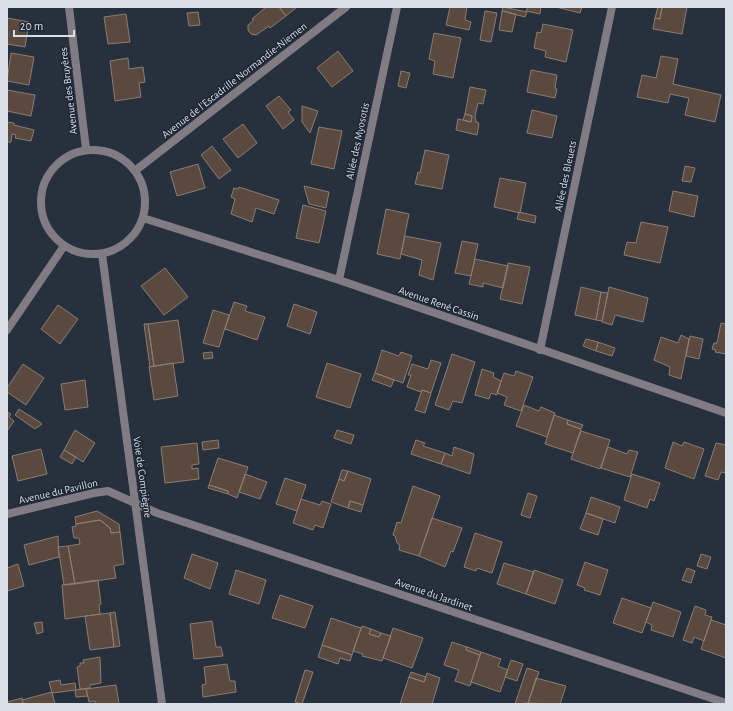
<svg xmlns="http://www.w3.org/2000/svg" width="733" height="711" viewBox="0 0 733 711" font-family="'Alegreya Sans',sans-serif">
	<rect width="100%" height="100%" fill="#27303d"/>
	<path fill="#59493f" stroke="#8d7c71" d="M266,7h13l7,9 -16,12 -1,-2 -13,9 -5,-1 -3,-4v-5l6,-5 -2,-1z
		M279,7h18l-11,9z
		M450,7h17l-2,13 6,2 -2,8 -23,-5z
		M503,7l24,5 -2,5 -23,-6z
		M528,7h13l-1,7 -14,-3z
		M556,7h26l-2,6z
		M658,7h4l-2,12 -5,-1z
		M662,7h25l-5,27 -29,-5 2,-11 5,1z
		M485,11l12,2 -6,29 -11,-2z
		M502,11l14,3 -4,18 -13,-2z
		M198,12l2,13 -11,1 -2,-13z
		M126,14l4,28 -22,2 -4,-27z
		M7,18l22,4 -4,25 -18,-3z
		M543,24l30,6 -7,32 -21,-5 1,-6 -12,-3 3,-16 4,1z
		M434,33l27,5 -8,40 -20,-4 2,-13 -6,-2z
		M338,51l15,20 -21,16 -15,-19z
		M11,53l23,4 -5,28 -22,-4z
		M661,56l17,3 -5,25 48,11 -6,27 -30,-7 4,-17 -19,-4 -2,9 -31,-6 5,-22 14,3z
		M128,58l1,11 14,-2 2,15 -6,1 2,14 -26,4 -5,-40z
		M531,70l26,5 -2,13 2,1 -2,9 -28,-6z
		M401,71l9,2 -4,15 -8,-2z
		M470,87l16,3 -3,14 -5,-1 -3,13 1,6 3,1 -2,12 -21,-5 2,-11 13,3 1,-6 -7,-2z
		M7,90l28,5 -4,21 -24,-5z
		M279,96l12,14 -3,2 6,8 -11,9 -17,-23z
		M302,106l16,5 -8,22 -8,-11z
		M532,110l25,6 -5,22 -25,-5z
		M465,114l7,2 -1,6 -8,-2z
		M7,122l7,1v2l20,5 -3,11 -16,-3 1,-3 -4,-1 -1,8h-4z
		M243,124l14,19 -19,15 -15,-19z
		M319,127l23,4 -8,38 -23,-5z
		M212,146l19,24 -12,9 -18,-24z
		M425,150l24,5 -7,34 -27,-5 3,-12 2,1z
		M198,164l7,24 -28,8 -7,-24z
		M685,166l10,2 -4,14 -9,-1z
		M500,178l26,5 -6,30 -26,-6z
		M304,186l25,6 -3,16 -17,-4z
		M239,187l40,13 -5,14 -18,-6 -4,14 -21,-8 4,-15 -4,-2 3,-9 4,1z
		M673,191l25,5 -4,21 -25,-6z
		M303,205l23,6 -7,32 -23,-5z
		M386,209l23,5 -9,45 -23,-5z
		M519,212l17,4 -1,7 -18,-4z
		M641,222l27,5 -8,36 -36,-8 3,-13 9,1z
		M405,236l36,7 -8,37 -14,-5 3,-15 -21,-6z
		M462,241l16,3 -7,32 -16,-3z
		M475,259l33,7 -5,22 -20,-5v4l-14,-3z
		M508,263l22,4 -8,37 -22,-5z
		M165,268l23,29 -24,18 -23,-29z
		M581,287l20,5 -5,28 -21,-5z
		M609,287l39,11 -5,24 -28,-7 -3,10 -10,-3z
		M601,292l7,1 -6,28 -6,-1z
		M234,302l13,4 -2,5 20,6 -8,23 -32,-11z
		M294,304l23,8 -7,22 -23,-8z
		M58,305l20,14 -18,25 -19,-15z
		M213,310l16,5 -10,32 -16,-4z
		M178,320l6,42 -30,4 -6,-42z
		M721,323l5,1v30l-11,-2 1,-2 -4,-1 2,-6h3z
		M144,324h4l6,42 -4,1z
		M681,335l8,4 -8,40 -12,-4 1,-8 -16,-7 7,-23 17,6z
		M690,336l13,3 -4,20 -13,-3z
		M586,339l12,3 -2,9 -13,-5z
		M598,342l17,6 -3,8 -16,-5z
		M382,350l17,6 2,-4 11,4 -9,27 -28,-10z
		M212,352l1,6 -9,1 -1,-6z
		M452,354l23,8 -13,41 -9,-2 -4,9 -14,-5z
		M431,360l10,3 -10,30 -9,-3 -1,2 -14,-5 4,-12h-3l4,-11 16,5z
		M173,363l5,33 -24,4 -5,-33z
		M327,363l34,11 -11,34 -34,-11z
		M23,364l21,14 -18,27 -19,-13v-4z
		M482,369l12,4 -1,4 8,4 -4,14 -6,-2 -2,6 -14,-4z
		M516,371l17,6 -12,34 -17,-6 3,-8 -10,-4 7,-20 10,3z
		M375,373l19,7 -3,7 -19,-7z
		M85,380l3,27 -23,3 -4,-26z
		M422,390l9,3 -6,20 -10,-3z
		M524,405l15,6 2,-4 14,6 -8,24 -31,-11z
		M19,409l22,14 1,1 -7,5 -20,-14z
		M7,412l4,2 -2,3 5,4 -7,10z
		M554,415l14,5 -1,4 14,5 -8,24 -28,-9z
		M568,420l15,5 -2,4 -14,-5z
		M75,430l20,13 -12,19 -19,-12z
		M337,430l17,5 -3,9 -17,-6z
		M581,431l29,9 -10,29 -29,-10z
		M218,440l1,8 -16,2 -1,-8z
		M416,440l9,3 -2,3 22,7 -4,11 -30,-10z
		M673,442l9,4 2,-4 20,7 -10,30 -29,-11z
		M197,443l2,21 -7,1v4l6,-1 1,11 -34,4 -4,-36z
		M716,443l10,2v28l-5,-1 -3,8 -13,-4z
		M454,447l20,7 -4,20 -29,-10 4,-11 7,3z
		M608,447l19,7 2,-4 9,2 -8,25 -29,-9z
		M41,449l6,25 -29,7 -6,-25z
		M64,450l12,7 -4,7 -12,-7z
		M218,458l30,9 -11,31 -9,-4v-3l-19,-6z
		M342,470l6,1 -4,10 -5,-2z
		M348,471l23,8 -8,26 -13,-4 -2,7 -17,-6 8,-23 5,2z
		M245,474l22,8 -7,17 -21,-7z
		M632,474l28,9 -6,18 -4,-2 -3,9 -23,-8z
		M285,478l21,7 -9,26 -21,-7z
		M209,485l19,6v3l-20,-6z
		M413,486l27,10 -21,60 -20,-6 1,-5 -3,-2 -2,-7 -2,-1 4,-13 4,1z
		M528,493l9,3 -7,22 -9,-3z
		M591,497l29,10 -5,16 -29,-10z
		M301,499l19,6 2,-4 9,3 -8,24 -8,-3 -2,5 -20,-7z
		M350,501l13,4 -2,7 -13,-4z
		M97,511l22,13 1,8 -9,1 -1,-5 -10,-8 -24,4 -1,-7z
		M586,513l17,6 -5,16 -18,-6z
		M432,518l30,10 -9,24 -2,-1 -6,16 -26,-11z
		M100,520l10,8 1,5 9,-1 4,32 -10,2 2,12 -41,6 -7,-38 12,-2 -1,-6h-5l-2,-11 4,-1v-2z
		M475,533l27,9 -10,31 -15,-5 -1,3 -12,-4z
		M58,536l1,21 -30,8 -5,-20z
		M68,546l7,38 -11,1 -6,-38z
		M192,554l26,9 -8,26 -26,-11z
		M701,554l10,3 -4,12 -10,-3z
		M585,562l23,8 -8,25 -16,-5 1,-2 -8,-3z
		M504,563l30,9 -8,22 -29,-10z
		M18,564l6,22 -17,5v-23z
		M687,568l8,3 -4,12 -9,-3z
		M236,570l30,10 -7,24 -30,-10z
		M534,570l29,10 -8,24 -29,-10z
		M98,580l3,24 -2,1 1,9 -35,5 -3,-34z
		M280,595l33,11 -8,22 -33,-10z
		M622,598l29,10 -9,25 -29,-10z
		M653,602l28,10 -8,25 -22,-7 1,-5 -6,-3z
		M695,606l11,4 -1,5 7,2 -8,24 -10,-4 -2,6 -9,-3z
		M115,612l5,34 -6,1 -4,-34z
		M110,613l4,34 -24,3 -5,-34z
		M331,618l30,10 -9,27 -30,-10z
		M711,620l15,5v33l-25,-9z
		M212,621l4,26h5l2,9 -29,3 -4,-35z
		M42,622l1,10 -6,2 -3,-11z
		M362,626l9,3 -2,5 10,3 2,-4 10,3 -9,25 -20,-5 1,-2 -10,-3z
		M393,628l30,10 -11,30 -29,-10z
		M371,629l10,4 -2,4 -10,-3z
		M452,642l15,5 -1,3 14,5 -10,31 -15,-5 4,-11 -15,-5z
		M322,645l30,10 -2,6 -10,-3 -2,6 -20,-7z
		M467,647l14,5 -1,3 -14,-5z
		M481,652l20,7 -3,7 10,4 -8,22 -29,-10z
		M100,657l1,26 -11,2v3l-10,1 -3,-22 3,-1v-3h4l-1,-3z
		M511,660l12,4 -6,17 -12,-4z
		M227,664l3,17h5l1,11 -33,5 -1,-12 4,-1 -2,-17z
		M527,668l12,4 -11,31 -13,1z
		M305,670l8,2 -11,32 -7,-2z
		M411,672l15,5 -2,5 -15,-5z
		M427,673l13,5 -8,26h-32l9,-27 15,5z
		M536,678l30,8 -6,18 -32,-1z
		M60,680l1,5 14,-2 1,7 -24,3 -3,-11z
		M116,685l3,19h-24v-3l-6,1 -3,-13z
		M86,689l2,7 -12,1 -1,-7z
		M52,692l3,12h-32l-1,-4z
		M22,698l1,6h-16v-2z"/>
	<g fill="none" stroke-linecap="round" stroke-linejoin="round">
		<path stroke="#817c83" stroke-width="8" d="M69,7l17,142
			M41 202a52 52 0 1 1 104 0a52 52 0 1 1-104 0Z
			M136,170l210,-163
			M143,218l196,62 387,133
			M102,254l60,450
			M339,280l58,-273
			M7,330l57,-84
			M540,350l72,-343
			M7,514l87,-21 14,-2 49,22 569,190"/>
	</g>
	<g text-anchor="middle" stroke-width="3" stroke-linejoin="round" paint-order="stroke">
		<g font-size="11" fill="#d8dfe7" stroke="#1d2633">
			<text transform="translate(234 80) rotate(-38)" y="4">Avenue de l'Escadrille Normandie-Niemen</text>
			<text transform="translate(68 91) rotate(-97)" y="4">Avenue des Bruyères</text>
			<text transform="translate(357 141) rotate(-78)" y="4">Allée des Myosotis</text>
			<text transform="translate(565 176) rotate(-78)" y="4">Allée des Bleuets</text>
			<text transform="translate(439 303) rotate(19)" y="4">Avenue René Cassin</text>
			<text transform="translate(143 477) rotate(82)" y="4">Voie de Compiègne</text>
			<text transform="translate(58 491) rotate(-13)" y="4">Avenue du Pavillon</text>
			<text transform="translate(434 594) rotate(19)" y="4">Avenue du Jardinet</text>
		</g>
	</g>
	<rect width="733" height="711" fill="none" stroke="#d8dfe7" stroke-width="16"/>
	<path d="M14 30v6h60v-6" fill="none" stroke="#d8dfe7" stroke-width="2"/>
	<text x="20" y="30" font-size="12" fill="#d8dfe7" stroke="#1d2633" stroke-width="3" paint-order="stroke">20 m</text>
</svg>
